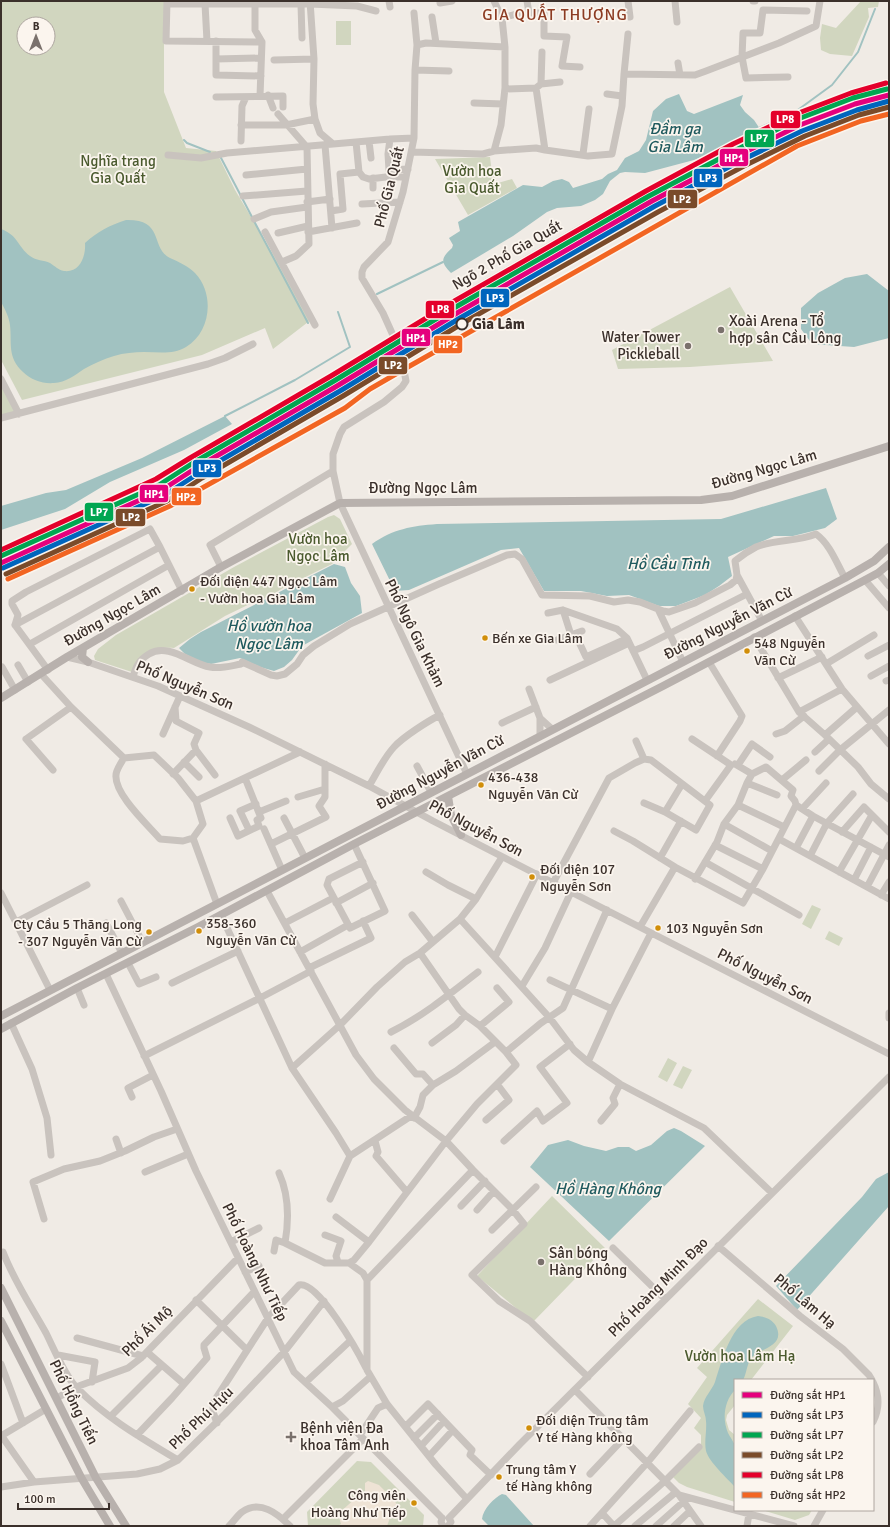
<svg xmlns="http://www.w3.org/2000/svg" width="890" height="1527" viewBox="0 0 890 1527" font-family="Signika,sans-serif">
	<rect width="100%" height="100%" fill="#f0ebe5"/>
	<path fill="#d1d6bf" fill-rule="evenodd" d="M1,1h163v91l22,56 30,3 19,39 77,129 -39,30 -8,-21 -63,27 -180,45 -21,-40zM24,24h24v24h-24z
		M861,1h18l-1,6 -10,1 1,9 -17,39 -22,-2 -9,-4 -1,-12 2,-14 14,4z
		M336,21h15v24h-15z
		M490,157l2,16 6,10 14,-4 5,9 -49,27 -33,-56z
		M730,287l43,74 -83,6 -72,2 -6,-19z
		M1,379l18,35 -18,5z
		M334,515l6,4 12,25 -20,20 -49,24 -16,10 -9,2 -33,16 -51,32c-24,-2 -26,8 -39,25l-40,-13 -1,-4 4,-7 18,-14 118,-68 94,-50z
		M812,905l9,4 -10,20 -9,-5z
		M829,931l14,7 -4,8 -14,-7z
		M668,1058l9,5 -10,19 -9,-5z
		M683,1066l9,4 -10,19 -9,-4z
		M552,1196l53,52 -72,74 -56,-46z
		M758,1299l35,27 -42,54h-16v25l-8,10 -1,5 3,10 6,5v67l-48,-15 -8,-4 -6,-6 28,-29v-13l-7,-7 7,-10 -13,-14 19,-27 -10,-9z
		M357,1461l14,1 53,53 -1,11h-115l-1,-14z
		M762,1510h50l-3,5 -14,5z"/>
	<path fill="#eee3d5" d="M368,1481l11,4 15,15 8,12v6h-12l-3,8h-50l4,-2 -3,-10 20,-18 7,-2v-11z"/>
	<path fill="#a1c2c1" d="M679,94l8,17 7,3 49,-19 -3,10 5,7 9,8 8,12 -68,28 -49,13 -20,-1 -5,1 -10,8 -7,13 -8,6 -14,6 -24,2 -10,4 -34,24 -62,37c-11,-11 -10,-15 1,-25l1,-3 -4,-7 11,-7 -2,-9 65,-37 19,2 11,-6 9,-2 7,3 4,6 29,-9 6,-5 9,-4 8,-12 14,-7 7,-11 7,-29 13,-12z
		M126,220c39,-1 24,28 44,38 9,4 18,8 25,15 20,21 16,59 -9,74 -13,8 -28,5 -42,5 -10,0 -20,1 -30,4 -10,3 -21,8 -30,13 -10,7 -18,13 -30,14 -11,1 -23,-3 -31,-11 -16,-15 -11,-28 -13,-47 -1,-8 -5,-16 -9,-23v-73c18,7 16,17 29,27 6,5 14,4 20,7 5,3 8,7 14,8 16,2 22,-15 21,-28 12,-11 25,-18 41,-23z
		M867,274l22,17v47l-35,9 -42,-3 -11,-15v-21l17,-15 27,-15z
		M225,416l7,8 -48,26 -74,32 -45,27 -64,21v-24l45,-13 20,-3 76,-32z
		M826,488l11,31 -12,9 -32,8h-19l-46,21 4,19 -13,10 -14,9 -29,11h-17l-30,-11 -22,1 -26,-5h-37l-25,-43 -18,2 -92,40 -14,1 -23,-47c21,-15 40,-18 65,-20l284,-5z
		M334,564l11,3 6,16 9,13 2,17 -60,33 -10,14 -8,7 -10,4 -14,-4 -20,-9 -29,6 -11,-2 -15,-8 -6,-6 11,-9 11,-7z
		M674,1128l7,3 24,15 -96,95 -79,-74 18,-22 20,-5 16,6 22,5 12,-4h11l7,4 15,-6 16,-14z
		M889,1172v34l-92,104 -21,-24 86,-89 14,-18z
		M758,1316c8,1 14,3 18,10 10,21 -16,22 -24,31 -5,6 -5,14 -8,21l-1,2h-8v10c-11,11 -13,29 -7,43 2,4 6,9 7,13 2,10 0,30 0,41 -8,-9 -26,-25 -29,-36 -2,-9 1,-20 0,-30 0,-5 -3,-10 -3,-15 1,-9 9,-16 12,-24 7,-21 16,-62 43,-66z
		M502,1494l4,1 28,31h-45l-7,-7c1,-10 12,-21 20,-25z"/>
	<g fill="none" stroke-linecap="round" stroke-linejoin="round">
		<path stroke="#a1c2c1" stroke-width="2" d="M759,128l36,-16 37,-27 26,-33 17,-43
			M184,140l3,3 23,9
			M220,156l32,61
			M254,221l54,102
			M377,294l66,-32
			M225,416l70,-36 55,-33 -12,-35"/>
		<path stroke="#c9c3be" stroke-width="7" d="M167,1l-1,40 96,1
			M310,1l4,58 -1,45 2,15 5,14 13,11 57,-5 24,-1 -11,54 -15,50 -24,25 -2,5v6l21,35 13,29 5,13 5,26 -4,6 -18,15 -40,25 -4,7 -7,20v17l7,32 127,271
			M389,1l1,6
			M494,1l8,17 3,29v41l-4,37 -7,26
			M527,1l2,12
			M628,1l2,16
			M675,1l2,21
			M753,1h2
			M440,3l12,-2
			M167,4h143l47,2 19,5
			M205,4l2,37
			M255,4v26l7,12 -2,54
			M301,4l1,34
			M432,17l4,26
			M502,18l18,-5h24v23l23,1 -5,29 18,1
			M216,41v34l45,1
			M417,45l9,-2 79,4
			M216,59l45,-1
			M274,60l40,-1
			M678,63l2,12
			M415,70l34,1
			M624,74l4,-40
			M788,77l-42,1 -4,-21 1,-24h17l3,-23 44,1
			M541,84l1,-32
			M536,88l9,62
			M505,89l31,-1 5,-4 19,-2
			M607,94l15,2
			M268,95l5,13
			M216,97l67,-1v11
			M474,103l29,1
			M278,114l27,31 1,2
			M241,125h45l29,-6
			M414,138l1,-68 2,-25 -3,-32
			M390,139l-2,15 1,16 19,-1
			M241,141l1,-35 4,-9
			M369,141l2,17
			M356,142l3,30 4,5 6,2 17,-2h20
			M325,145l7,83
			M412,152l71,2 11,-3 42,-3 9,2 43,6 24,-2 10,-48 2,-32 71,1 11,-4 73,-28 37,-17 4,-25
			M583,154l6,-45
			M168,155l33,3 26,-5 106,-9
			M246,175l61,-6
			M373,188v-10
			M243,196l64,-5
			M307,202l23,-3
			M362,204l38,-2
			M331,211l12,-2 -3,-35 19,-2
			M254,219l17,-7 36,-5
			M265,232l50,93
			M308,232l49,-9
			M278,233l30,-7
			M282,262l14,-6 13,-12 -2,-97
			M395,340l62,-41 113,-65 35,-20 33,-13
			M1,379l18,35
			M1,418l207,-54 17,-6 28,-14
			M221,567l-11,-22 123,-74
			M878,573l11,13
			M737,575l25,46
			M865,580l24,28
			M658,609l25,53
			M563,610l8,25
			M548,613l15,-3 54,19 10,9 20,42
			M795,616l47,73 47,55
			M15,625l3,-10 -6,-11v-3l14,-9 124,-63 10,18 22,44
			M15,625l145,-78
			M15,625l33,45
			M754,637l45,75 26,23 33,32 13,17 18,15
			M557,640l25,-9
			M579,642l7,15 40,-18
			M30,644l139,-79
			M633,651l10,-4 104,-53
			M868,656l21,-11
			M67,657l21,5 70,24 91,41 120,59 64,35 138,71 318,162
			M709,662l33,54 -2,5 -23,35
			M826,664l48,-29
			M18,665l10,17
			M2,667l13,23
			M41,674l30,33 53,51c-3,5 -8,12 -8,17 -2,19 32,50 44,64l23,2 10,-3 10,-14 -7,-23 -18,-23 -24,-23 -30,3
			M871,676l18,-10
			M133,677c3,-11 6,-17 16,-23 19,-12 42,10 61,13 11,2 20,-1 31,-3l1,-2 29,13 6,1 8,-2 12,-10 6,-9 11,-9 36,-22 89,-40 68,-29 8,-1 7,5 20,36 48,1 24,6 14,-2 12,2 23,9 6,1 26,-9 35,-18 6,-5 1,-5 -2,-14c6,-5 13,-10 21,-14 19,-8 41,-5 60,-13 14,10 21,30 29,44
			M778,678l44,-21
			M550,680l79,-37
			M886,681l3,-1
			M529,689l11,29v17
			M175,707l1,14 23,12 -5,11 2,6 19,25
			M799,712l43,-23
			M540,718l12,11
			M502,723l34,-16
			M163,734l17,-38
			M776,734l9,-3 19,-15
			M825,735l32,-28
			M692,739l39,26
			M636,741l8,18
			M815,752l14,-13
			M184,762l15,15
			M735,764l17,10
			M738,765l14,-21 18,13
			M417,766l14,26
			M53,770l-27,-31 45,-32
			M819,771l21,-21 49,-40
			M173,774l23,-24
			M782,780l24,-20
			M747,783l30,12
			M369,786c8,-13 14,-27 25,-39 9,-10 34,-26 46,-32
			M298,797l27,-8
			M196,801l104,-49
			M705,801l26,-36
			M738,805l46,22
			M802,809l24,-26
			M259,812l27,-11
			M665,812l17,-28
			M230,818l8,18 21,-10 -2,-6 4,-2 -16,-40
			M284,818l21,40
			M724,824l48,27
			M264,829l18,41
			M249,830l-9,-19 16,-7
			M614,831l19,10 42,26
			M842,832l22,-25 25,25
			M193,838l24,66
			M779,839l110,60
			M271,844l55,-27 -7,-11 6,-9v-33
			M354,844l31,67 -35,17 -23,-43 2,-6 34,-17
			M715,845l48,24
			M796,848l17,-32
			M810,856l17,-33 26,-29
			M660,858l21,-37
			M705,862l94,53
			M426,872l22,13 28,14
			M839,872l33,-57
			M695,879l22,-37 7,-18 14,-19 9,-22 5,-9 14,-7 27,23 -2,6 4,5 1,4 17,11 76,41
			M854,880l17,-33
			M553,883l56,-105 26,-15 9,-4 7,1 59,45 -14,25 -31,-18 -21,-9
			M867,887l22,-42
			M267,891l89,164 18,24 31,31 41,31 27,29 39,39 12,15 -52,51 27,26 31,20 58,56
			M1,893l49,97
			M881,895l8,-13
			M121,901l22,42
			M336,903l37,-20
			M221,915l71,153 44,65 14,23
			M412,915l21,27
			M460,919l89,98 25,33 14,12 32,22 84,44 68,65
			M16,922l71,-37
			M106,923l16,30
			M285,923l48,-25
			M640,927l35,-60 68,36 20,-34 33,-64
			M300,952l48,-27
			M495,957l42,-83
			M128,963l11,21 17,-7
			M309,968l62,-30 -8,-17
			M106,974l55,117 35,80 98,201 38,35 110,111
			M550,980l62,29
			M172,983l66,-32
			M522,986l23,-38 26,-56
			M77,988l7,17
			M889,1013v5
			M11,1023l21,46 15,49 4,37
			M480,1026l29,-24 -12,-14
			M391,1032c32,-16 59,-38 87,-60
			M432,1043l24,-18 9,-10
			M394,1048l22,26h7l10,11
			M506,1052l35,-29 22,-15 44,-98
			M144,1056l116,-58 51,-27
			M588,1062l24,-53 39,-76
			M292,1068l48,-43 37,-38 28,-25 15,-9 40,-34 16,-20 26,-42
			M132,1097l-4,-9 25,-13
			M414,1118l6,-11 3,-12 10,-10 23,-14 39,-29
			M486,1120l23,-20 -12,-16
			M601,1121l14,-17 -2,-6 7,-14
			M116,1139l5,14
			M375,1141l3,11 -2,4 31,36
			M504,1141l33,-30 6,10 24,-18 -27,-36 30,-23
			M350,1156l61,-40
			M145,1172l43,-18
			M279,1173c10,22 10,47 6,70l40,20h24l14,10 4,7
			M330,1199l20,-43
			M461,1206l24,-25
			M477,1210l17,-19
			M336,1217l33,25
			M44,1219l-11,-37 31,-13 36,-8 25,-10 29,-14 23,-8
			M492,1230l44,-43
			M325,1235l16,6 -5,15 2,6
			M231,1242l28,-14
			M718,1246l82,70 43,33 26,26 3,5
			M613,1248l52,51
			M274,1251l2,-11 9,3
			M3,1252c11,29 28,54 43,81 8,16 19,43 31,55 29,30 66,51 101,72
			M349,1263l5,-3 15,-18 77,-101 31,-37 39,-39 -10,-13 -26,-26 -15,-11 -6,-6 -39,-56
			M245,1272l14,-6
			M196,1300l51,50
			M77,1338l66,18
			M147,1352l37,32
			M58,1355l37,7 -3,20
			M1,1364l22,59
			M306,1382l44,-41
			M873,1382c7,14 7,26 0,40
			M575,1390l104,105 115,31
			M57,1398l19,-11 52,-19 13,-10 97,-100
			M332,1407l11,-6 27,-24
			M111,1416l51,-51
			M217,1423l-4,-11v-9l55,-85 31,-33c19,-5 59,67 67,83
			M406,1426l22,-22 44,46 -2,5 21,20
			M1,1435l33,47
			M137,1435l35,-37 35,-40 -3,-10v-3l50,-53
			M360,1435l18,-27 9,-4
			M1,1436l45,-27
			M414,1438l24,-24
			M421,1446l23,-25
			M429,1456l24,-26
			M590,1474l33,-35
			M1,1487l33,-5 103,-8 23,-5 18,-9 47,-46 59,-62 40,-51
			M679,1495l22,31
			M467,1499l-31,-34 -49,-61 -20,-34v-90l106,-110
			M602,1513l12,13
			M442,1518l-1,4 2,4
			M449,1518l71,-74 369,-367
			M283,1519l80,-80
			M229,1526c4,-4 8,-10 13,-14 18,-13 36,2 48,14
			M448,1526l3,-4 -2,-4
			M590,1526l57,-63 43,-52
			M614,1526l51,-45 34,-34
			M635,1526l41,-34
			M656,1526l27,-24
			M674,1526l16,-15
			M747,1526l2,-12
			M814,1526l9,-16"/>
		<path stroke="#b8b1ad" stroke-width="8" d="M83,648l-1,9 6,5
			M1,698l66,-41 154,-90 119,-64 361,-3 31,-4 157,-50
			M448,796l3,19 10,20
			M1,1016l844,-438 29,-17 15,-14
			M1,1029l76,-41 121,-61 156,-83 309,-158 202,-106 13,-7 11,-9
			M1,1288l95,190 30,48
			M1,1321l81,158 28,47"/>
		<defs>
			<path id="rail" d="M418,328l18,-13 141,-83 39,-21 23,-9 52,-29 81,-38 32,-20
				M160,487l36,-19"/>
		</defs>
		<use href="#rail" stroke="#b1aca8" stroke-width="3.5"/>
		<use href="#rail" stroke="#fbf5ee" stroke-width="2" stroke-dasharray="6" stroke-linecap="butt"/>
		<defs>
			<path id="rail-1" d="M1,563l161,-73 34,-22 141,-82 120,-73 195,-112 87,-46 61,-30 55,-21 34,-9"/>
			<path id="rail-2" d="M3,568l162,-73 34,-22 141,-82 120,-73 195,-112 87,-46 60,-29 55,-21 32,-9"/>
			<path id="rail-3" d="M1,556l158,-71 34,-22 141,-82 120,-73 195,-112 87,-46 62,-31 55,-21 34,-9"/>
			<path id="rail-4" d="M6,574l161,-73 35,-23 141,-82 120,-73 195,-111 86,-46 61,-30 54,-21 30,-8"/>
			<path id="rail-5" d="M1,550l155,-71 34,-21 141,-82 120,-73 195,-112 87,-47 63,-30 55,-21 35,-10"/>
			<path id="rail-6" d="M8,579l162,-73 175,-98 25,-19 38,-22 389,-221 64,-25 28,-7"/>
		</defs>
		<use href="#rail-1" stroke="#fbf5ee" stroke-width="8"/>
		<use href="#rail-2" stroke="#fbf5ee" stroke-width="8"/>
		<use href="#rail-3" stroke="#fbf5ee" stroke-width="8"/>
		<use href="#rail-4" stroke="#fbf5ee" stroke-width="8"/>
		<use href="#rail-5" stroke="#fbf5ee" stroke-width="8"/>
		<use href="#rail-6" stroke="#fbf5ee" stroke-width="8"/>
		<use href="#rail-1" stroke="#e5007d" stroke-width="5"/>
		<use href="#rail-2" stroke="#0065bd" stroke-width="5"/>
		<use href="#rail-3" stroke="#00a651" stroke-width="5"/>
		<use href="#rail-4" stroke="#7a4b2a" stroke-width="5"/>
		<use href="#rail-5" stroke="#e4002b" stroke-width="5"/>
		<use href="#rail-6" stroke="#f26522" stroke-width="5"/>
	</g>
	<circle fill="#fbf5ee" stroke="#3b302b" stroke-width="2" cx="462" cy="324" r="5.5"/>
	<g fill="#7a716c" stroke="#fbf5ee" stroke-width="1.5">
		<circle cx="721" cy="330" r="4"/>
		<circle cx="688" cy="346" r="4"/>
		<circle cx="541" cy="1262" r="4"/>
		<path d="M289 1431h4v4h4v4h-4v4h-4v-4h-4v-4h4z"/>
	</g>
	<g fill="#d18e09" stroke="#fbf5ee" stroke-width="1.5">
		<circle cx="192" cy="589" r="3.5"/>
		<circle cx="485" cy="638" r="3.5"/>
		<circle cx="747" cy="651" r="3.5"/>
		<circle cx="481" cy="785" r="3.5"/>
		<circle cx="532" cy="877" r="3.5"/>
		<circle cx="658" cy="928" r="3.5"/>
		<circle cx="199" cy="931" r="3.5"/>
		<circle cx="149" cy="932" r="3.5"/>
		<circle cx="529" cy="1428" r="3.5"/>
		<circle cx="499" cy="1477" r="3.5"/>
		<circle cx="414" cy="1503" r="3.5"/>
	</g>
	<g text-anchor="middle" stroke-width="3.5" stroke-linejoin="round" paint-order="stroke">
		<g font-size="14" fill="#3b302b" stroke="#fbf5ee" text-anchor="start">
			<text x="200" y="586">Đối diện 447 Ngọc Lâm<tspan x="200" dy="17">- Vườn hoa Gia Lâm</tspan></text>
			<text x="492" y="643">Bến xe Gia Lâm</text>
			<text x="754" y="648">548 Nguyễn<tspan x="754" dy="17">Văn Cừ</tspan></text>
			<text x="488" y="782">436-438<tspan x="488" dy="17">Nguyễn Văn Cừ</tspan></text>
			<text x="540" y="874">Đối diện 107<tspan x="540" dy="17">Nguyễn Sơn</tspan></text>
			<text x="206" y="928">358-360<tspan x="206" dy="17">Nguyễn Văn Cừ</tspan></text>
			<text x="142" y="929" text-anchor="end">Cty Cầu 5 Thăng Long<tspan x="142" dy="17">- 307 Nguyễn Văn Cừ</tspan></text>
			<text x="666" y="933">103 Nguyễn Sơn</text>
			<text x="536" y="1425">Đối diện Trung tâm<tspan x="536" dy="17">Y tế Hàng không</tspan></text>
			<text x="506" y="1474">Trung tâm Y<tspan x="506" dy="17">tế Hàng không</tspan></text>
			<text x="406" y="1500" text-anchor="end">Công viên<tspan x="406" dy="17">Hoàng Như Tiếp</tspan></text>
		</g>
		<g font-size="15" fill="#4a5a2e" stroke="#fbf5ee">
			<text x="118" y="166">Nghĩa trang<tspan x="118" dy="17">Gia Quất</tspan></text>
			<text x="472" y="176">Vườn hoa<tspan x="472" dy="17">Gia Quất</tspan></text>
			<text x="318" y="544">Vườn hoa<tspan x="318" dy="17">Ngọc Lâm</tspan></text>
			<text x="740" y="1361">Vườn hoa Lâm Hạ</text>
		</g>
		<g font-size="15" fill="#3b302b" stroke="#fbf5ee">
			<text transform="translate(389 187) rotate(-76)" y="5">Phố Gia Quất</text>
			<text transform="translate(507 255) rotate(-30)" y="5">Ngõ 2 Phố Gia Quất</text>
			<text transform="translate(764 469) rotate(-16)" y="5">Đường Ngọc Lâm</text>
			<text x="423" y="493">Đường Ngọc Lâm</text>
			<text transform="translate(112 615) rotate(-30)" y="5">Đường Ngọc Lâm</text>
			<text transform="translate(728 623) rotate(-27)" y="5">Đường Nguyễn Văn Cừ</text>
			<text transform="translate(415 633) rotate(64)" y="5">Phố Ngô Gia Khảm</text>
			<text transform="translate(185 685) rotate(23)" y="5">Phố Nguyễn Sơn</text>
			<text transform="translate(440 772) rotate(-28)" y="5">Đường Nguyễn Văn Cừ</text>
			<text transform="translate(476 828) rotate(28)" y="5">Phố Nguyễn Sơn</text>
			<text transform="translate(765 976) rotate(27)" y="5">Phố Nguyễn Sơn</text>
			<text transform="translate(255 1262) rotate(64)" y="5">Phố Hoàng Như Tiếp</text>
			<text transform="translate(658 1287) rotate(-45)" y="5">Phố Hoàng Minh Đạo</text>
			<text transform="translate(805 1301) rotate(40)" y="5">Phố Lâm Hạ</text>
			<text transform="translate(147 1331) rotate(-45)" y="5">Phố Ái Mộ</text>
			<text transform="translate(74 1402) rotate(64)" y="5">Phố Hồng Tiến</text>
			<text transform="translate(201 1418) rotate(-44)" y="5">Phố Phú Hựu</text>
		</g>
		<g font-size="15" fill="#3b302b" stroke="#fbf5ee" text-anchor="start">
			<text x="729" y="326">Xoài Arena - Tổ<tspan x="729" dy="17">hợp sân Cầu Lông</tspan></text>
			<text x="680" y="342" text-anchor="end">Water Tower<tspan x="680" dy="17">Pickleball</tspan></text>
			<text x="549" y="1258">Sân bóng<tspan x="549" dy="17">Hàng Không</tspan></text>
			<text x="300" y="1433">Bệnh viện Đa<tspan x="300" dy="17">khoa Tâm Anh</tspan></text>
		</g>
		<g font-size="15" font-weight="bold" fill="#3b302b" stroke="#fbf5ee" text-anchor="start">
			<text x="472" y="329">Gia Lâm</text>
		</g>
		<g font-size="16" letter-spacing="1" fill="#8c3b22" stroke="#fbf5ee">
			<text x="555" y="20">GIA QUẤT THƯỢNG</text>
		</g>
		<g font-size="16" font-style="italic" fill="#1f5a5e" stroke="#fbf5ee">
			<text x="675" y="134">Đầm ga<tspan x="675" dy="18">Gia Lâm</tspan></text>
			<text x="668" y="569">Hồ Cầu Tình</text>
			<text x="269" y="631">Hồ vườn hoa<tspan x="269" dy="18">Ngọc Lâm</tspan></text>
			<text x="608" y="1194">Hồ Hàng Không</text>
		</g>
	</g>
	<g stroke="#fbf5ee" stroke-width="1.5">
		<rect x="770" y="110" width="31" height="19" rx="4" fill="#e4002b"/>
		<rect x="744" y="129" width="31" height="19" rx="4" fill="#00a651"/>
		<rect x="719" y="148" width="30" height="19" rx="4" fill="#e5007d"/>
		<rect x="693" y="168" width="30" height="20" rx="4" fill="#0065bd"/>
		<rect x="667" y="189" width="31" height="20" rx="4" fill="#7a4b2a"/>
		<rect x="480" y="288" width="30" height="20" rx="4" fill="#0065bd"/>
		<rect x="425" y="300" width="30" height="19" rx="4" fill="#e4002b"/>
		<rect x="401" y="328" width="30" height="19" rx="4" fill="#e5007d"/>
		<rect x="433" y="335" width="30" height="19" rx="4" fill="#f26522"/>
		<rect x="378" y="356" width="30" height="19" rx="4" fill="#7a4b2a"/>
		<rect x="192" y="459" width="30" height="19" rx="4" fill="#0065bd"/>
		<rect x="139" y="484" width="30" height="19" rx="4" fill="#e5007d"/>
		<rect x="171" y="487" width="31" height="19" rx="4" fill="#f26522"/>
		<rect x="84" y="502" width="30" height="20" rx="4" fill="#00a651"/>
		<rect x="115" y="508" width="31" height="19" rx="4" fill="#7a4b2a"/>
	</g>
	<g font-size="11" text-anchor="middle" font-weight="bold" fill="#fff">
		<text x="785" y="123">LP8</text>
		<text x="759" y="142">LP7</text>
		<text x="734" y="162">HP1</text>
		<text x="708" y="182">LP3</text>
		<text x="682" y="203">LP2</text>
		<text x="495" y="302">LP3</text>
		<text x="440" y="313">LP8</text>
		<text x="416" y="342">HP1</text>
		<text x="448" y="348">HP2</text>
		<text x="393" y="369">LP2</text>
		<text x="207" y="472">LP3</text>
		<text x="154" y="498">HP1</text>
		<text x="186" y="501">HP2</text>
		<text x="99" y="516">LP7</text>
		<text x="131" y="521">LP2</text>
	</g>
	<rect width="890" height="1527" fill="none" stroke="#3b302b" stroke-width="4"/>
	<rect x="734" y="1379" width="140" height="132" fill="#fbf5ee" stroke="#aea6a0"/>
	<rect x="742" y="1392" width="20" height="6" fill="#e5007d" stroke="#aea6a0"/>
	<text x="770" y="1399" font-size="12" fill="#3b302b">Đường sắt HP1</text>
	<rect x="742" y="1412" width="20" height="6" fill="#0065bd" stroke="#aea6a0"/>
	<text x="770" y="1419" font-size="12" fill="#3b302b">Đường sắt LP3</text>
	<rect x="742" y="1432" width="20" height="6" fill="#00a651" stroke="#aea6a0"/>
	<text x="770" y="1439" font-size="12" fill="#3b302b">Đường sắt LP7</text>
	<rect x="742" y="1452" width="20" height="6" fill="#7a4b2a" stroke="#aea6a0"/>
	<text x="770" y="1459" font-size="12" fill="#3b302b">Đường sắt LP2</text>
	<rect x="742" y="1472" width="20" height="6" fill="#e4002b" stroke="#aea6a0"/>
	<text x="770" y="1479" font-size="12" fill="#3b302b">Đường sắt LP8</text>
	<rect x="742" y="1492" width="20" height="6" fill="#f26522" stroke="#aea6a0"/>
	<text x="770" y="1499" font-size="12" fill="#3b302b">Đường sắt HP2</text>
	<g transform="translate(36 36)"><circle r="19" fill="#fbf5ee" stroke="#aea6a0"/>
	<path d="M0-3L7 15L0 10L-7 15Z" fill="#7a716c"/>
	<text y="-6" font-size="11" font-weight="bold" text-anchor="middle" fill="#3b302b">B</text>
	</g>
	<path d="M18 1503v6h91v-6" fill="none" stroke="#3b302b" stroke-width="2"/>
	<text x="24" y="1503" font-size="12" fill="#3b302b" stroke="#fbf5ee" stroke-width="3" paint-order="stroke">100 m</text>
</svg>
